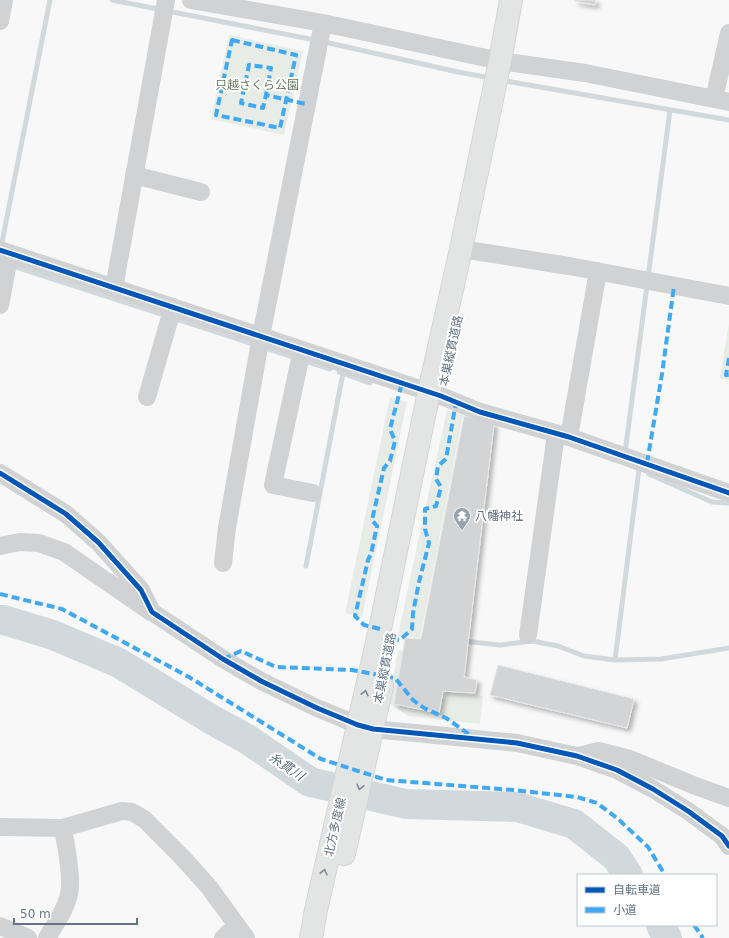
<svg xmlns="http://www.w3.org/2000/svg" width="729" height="938" viewBox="0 0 729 938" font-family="'DejaVu Sans','Noto Sans JP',sans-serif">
	<defs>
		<filter id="shadow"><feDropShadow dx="3.5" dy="3.5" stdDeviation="2" flood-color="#0004"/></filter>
	</defs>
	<rect width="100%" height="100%" fill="#f8f8f8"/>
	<path fill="#e8ece6" d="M229,35l74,16 -19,84 -73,-16z
		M729,323v57l-9,-2z
		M390,397l17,5 -45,215 -17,-4z
		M447,410l16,5 -43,223 -22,-3 27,-126z
		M398,650l26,5 -6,40 26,4 2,-7 37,4 -3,28 -72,-8 -19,-13z"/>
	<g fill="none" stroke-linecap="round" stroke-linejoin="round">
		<path stroke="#d2d9dd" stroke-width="5" d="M112,0l208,41 138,31 33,6
			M500,80l229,40
			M1,247l49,-247
			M10,265l320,104
			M339,372l31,11
			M625,453l45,-343
			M649,474l63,28 17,1
			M306,566l37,-193
			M463,641l37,4 32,-4 26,5 26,10 31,4 46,-1 68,-11
			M615,660l24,-191"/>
		<path stroke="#d2d9dd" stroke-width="30" d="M0,620h4l49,15 66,28 95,58 33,18 63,43 96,22 111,3 57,17 42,33 12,18
			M661,925l6,13"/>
	</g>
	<path fill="#d3d4d6" stroke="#e8e8e8" filter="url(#shadow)" d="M575,0h21l-1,5 -21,-4z
		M464,416l30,8 -30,253 13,3 -2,13 -32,-2 -4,22 -45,-9 11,-66 16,1z
		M498,665l136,34 -7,29 -137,-33z"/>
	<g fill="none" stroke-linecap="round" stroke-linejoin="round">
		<defs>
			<path id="major" d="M344,854l38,-168
				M311,938l5,-28 64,-281 49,-237 32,-143 39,-188 11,-61"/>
		</defs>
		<use href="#major" stroke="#d4d5d7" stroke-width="24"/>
		<path stroke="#d1d2d3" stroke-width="18" d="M191,0l132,23 177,38 85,12 144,29
			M0,21l4,-21
			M714,99l15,-66
			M134,175l67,17
			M461,249l108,17 160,30
			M0,250l441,146 39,16 89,25 160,56
			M114,288l52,-288
			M0,305l10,-52
			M302,350l-29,135 40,8
			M147,397l26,-90
			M569,437l29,-166
			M0,473l66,41 32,28 43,48 11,22 71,47 38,22 56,27 41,17 15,4 144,14 60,13 40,14 36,19 35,22 34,25 7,10
			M0,546l20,-4 19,1 25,9 87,60
			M223,563l4,-35 34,-192 62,-313
			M528,635l28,-201
			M578,756l21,-5 31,8 63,26 36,13
			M0,827l63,1 59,-17 10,1 12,7 38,38 27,30 37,51
			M0,926l28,12
			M47,938c9,-15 22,-33 23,-51 1,-19 -4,-40 -7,-59
			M223,938l14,-13"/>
		<use href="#major" stroke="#e3e4e4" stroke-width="22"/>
		<path stroke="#3fa9f5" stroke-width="4" stroke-dasharray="8 4" stroke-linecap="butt" d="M232,40l64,15 -16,73 -64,-13z
			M266,95l5,-27 -22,-3 -8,38 22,5 3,-13 40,9
			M729,358l-3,17h3
			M647,463l15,-89 12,-88
			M0,594l62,15 127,68 132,82 65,21 127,10 64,7 20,6 20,15 31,29 17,28
			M380,629l-16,-4 -9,-9 13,-56 3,-6 6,-28 -5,-6 12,-52 6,-7 5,-20 -5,-12 12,-46
			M391,639l9,1 12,-11 1,-16 6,-31 10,-39 -4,-14v-20l11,-3 5,-19 -5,-8 2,-13 8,-7 10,-57
			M223,659l18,-8 35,16 76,3 43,8 18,22 11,8 22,10 27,19
			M694,925l9,13"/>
		<defs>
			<path id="cycleway" d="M0,250l441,146 39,16 89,25 160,56
				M0,473l66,41 32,28 43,48 11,22 71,47 38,22 56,27 41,17 15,4 144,14 60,13 40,14 36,19 35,22 34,25 7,10"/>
		</defs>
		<use href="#cycleway" stroke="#fff" stroke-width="8"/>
		<use href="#cycleway" stroke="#0057b8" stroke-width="5"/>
	</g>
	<defs><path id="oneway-chevron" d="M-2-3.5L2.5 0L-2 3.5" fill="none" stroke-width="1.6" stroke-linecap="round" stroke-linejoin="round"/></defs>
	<g stroke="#7c8a98">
		<use href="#oneway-chevron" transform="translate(365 693) rotate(-77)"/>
		<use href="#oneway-chevron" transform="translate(360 787) rotate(103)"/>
		<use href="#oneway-chevron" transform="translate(324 872) rotate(-77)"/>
	</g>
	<defs>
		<symbol id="temple-pin" viewBox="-11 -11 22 30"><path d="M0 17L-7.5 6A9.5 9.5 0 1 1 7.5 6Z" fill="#96a2ad" stroke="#fff"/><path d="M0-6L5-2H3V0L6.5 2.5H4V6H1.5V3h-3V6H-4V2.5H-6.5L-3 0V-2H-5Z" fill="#fff"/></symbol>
	</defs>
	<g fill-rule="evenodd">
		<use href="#temple-pin" x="452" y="506" width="20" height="27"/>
	</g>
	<g text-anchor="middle" stroke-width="4" stroke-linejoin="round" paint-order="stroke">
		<g font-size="12" fill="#667b61" stroke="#fff">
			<text x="257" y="89">只越さくら公園</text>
		</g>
		<g font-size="12" fill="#627485" stroke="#fff">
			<text transform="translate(451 351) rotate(-78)" y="4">本巣縦貫道路</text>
			<text transform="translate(385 668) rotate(-79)" y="4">本巣縦貫道路</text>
			<text transform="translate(335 827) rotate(-77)" y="4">北方多度線</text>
		</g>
		<g font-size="12" fill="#627485" stroke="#fff" text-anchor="start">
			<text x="475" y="520">八幡神社</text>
		</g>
		<g font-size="13" font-style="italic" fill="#5d747e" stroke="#fff">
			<text transform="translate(287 766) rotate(34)" y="5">糸貫川</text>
		</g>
	</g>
	<rect x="577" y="874" width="140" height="52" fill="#ffffff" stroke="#c0c7ce"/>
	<rect x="585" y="887" width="20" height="6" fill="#0057b8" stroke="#c0c7ce"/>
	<text x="613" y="894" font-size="12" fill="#627485">自転車道</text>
	<rect x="585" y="907" width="20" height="6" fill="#3fa9f5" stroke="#c0c7ce"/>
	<text x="613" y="914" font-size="12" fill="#627485">小道</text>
	<path d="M14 918v6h123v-6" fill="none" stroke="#627485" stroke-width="2"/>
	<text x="20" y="918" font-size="12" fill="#627485" stroke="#ffffff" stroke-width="3" paint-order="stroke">50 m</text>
</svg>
